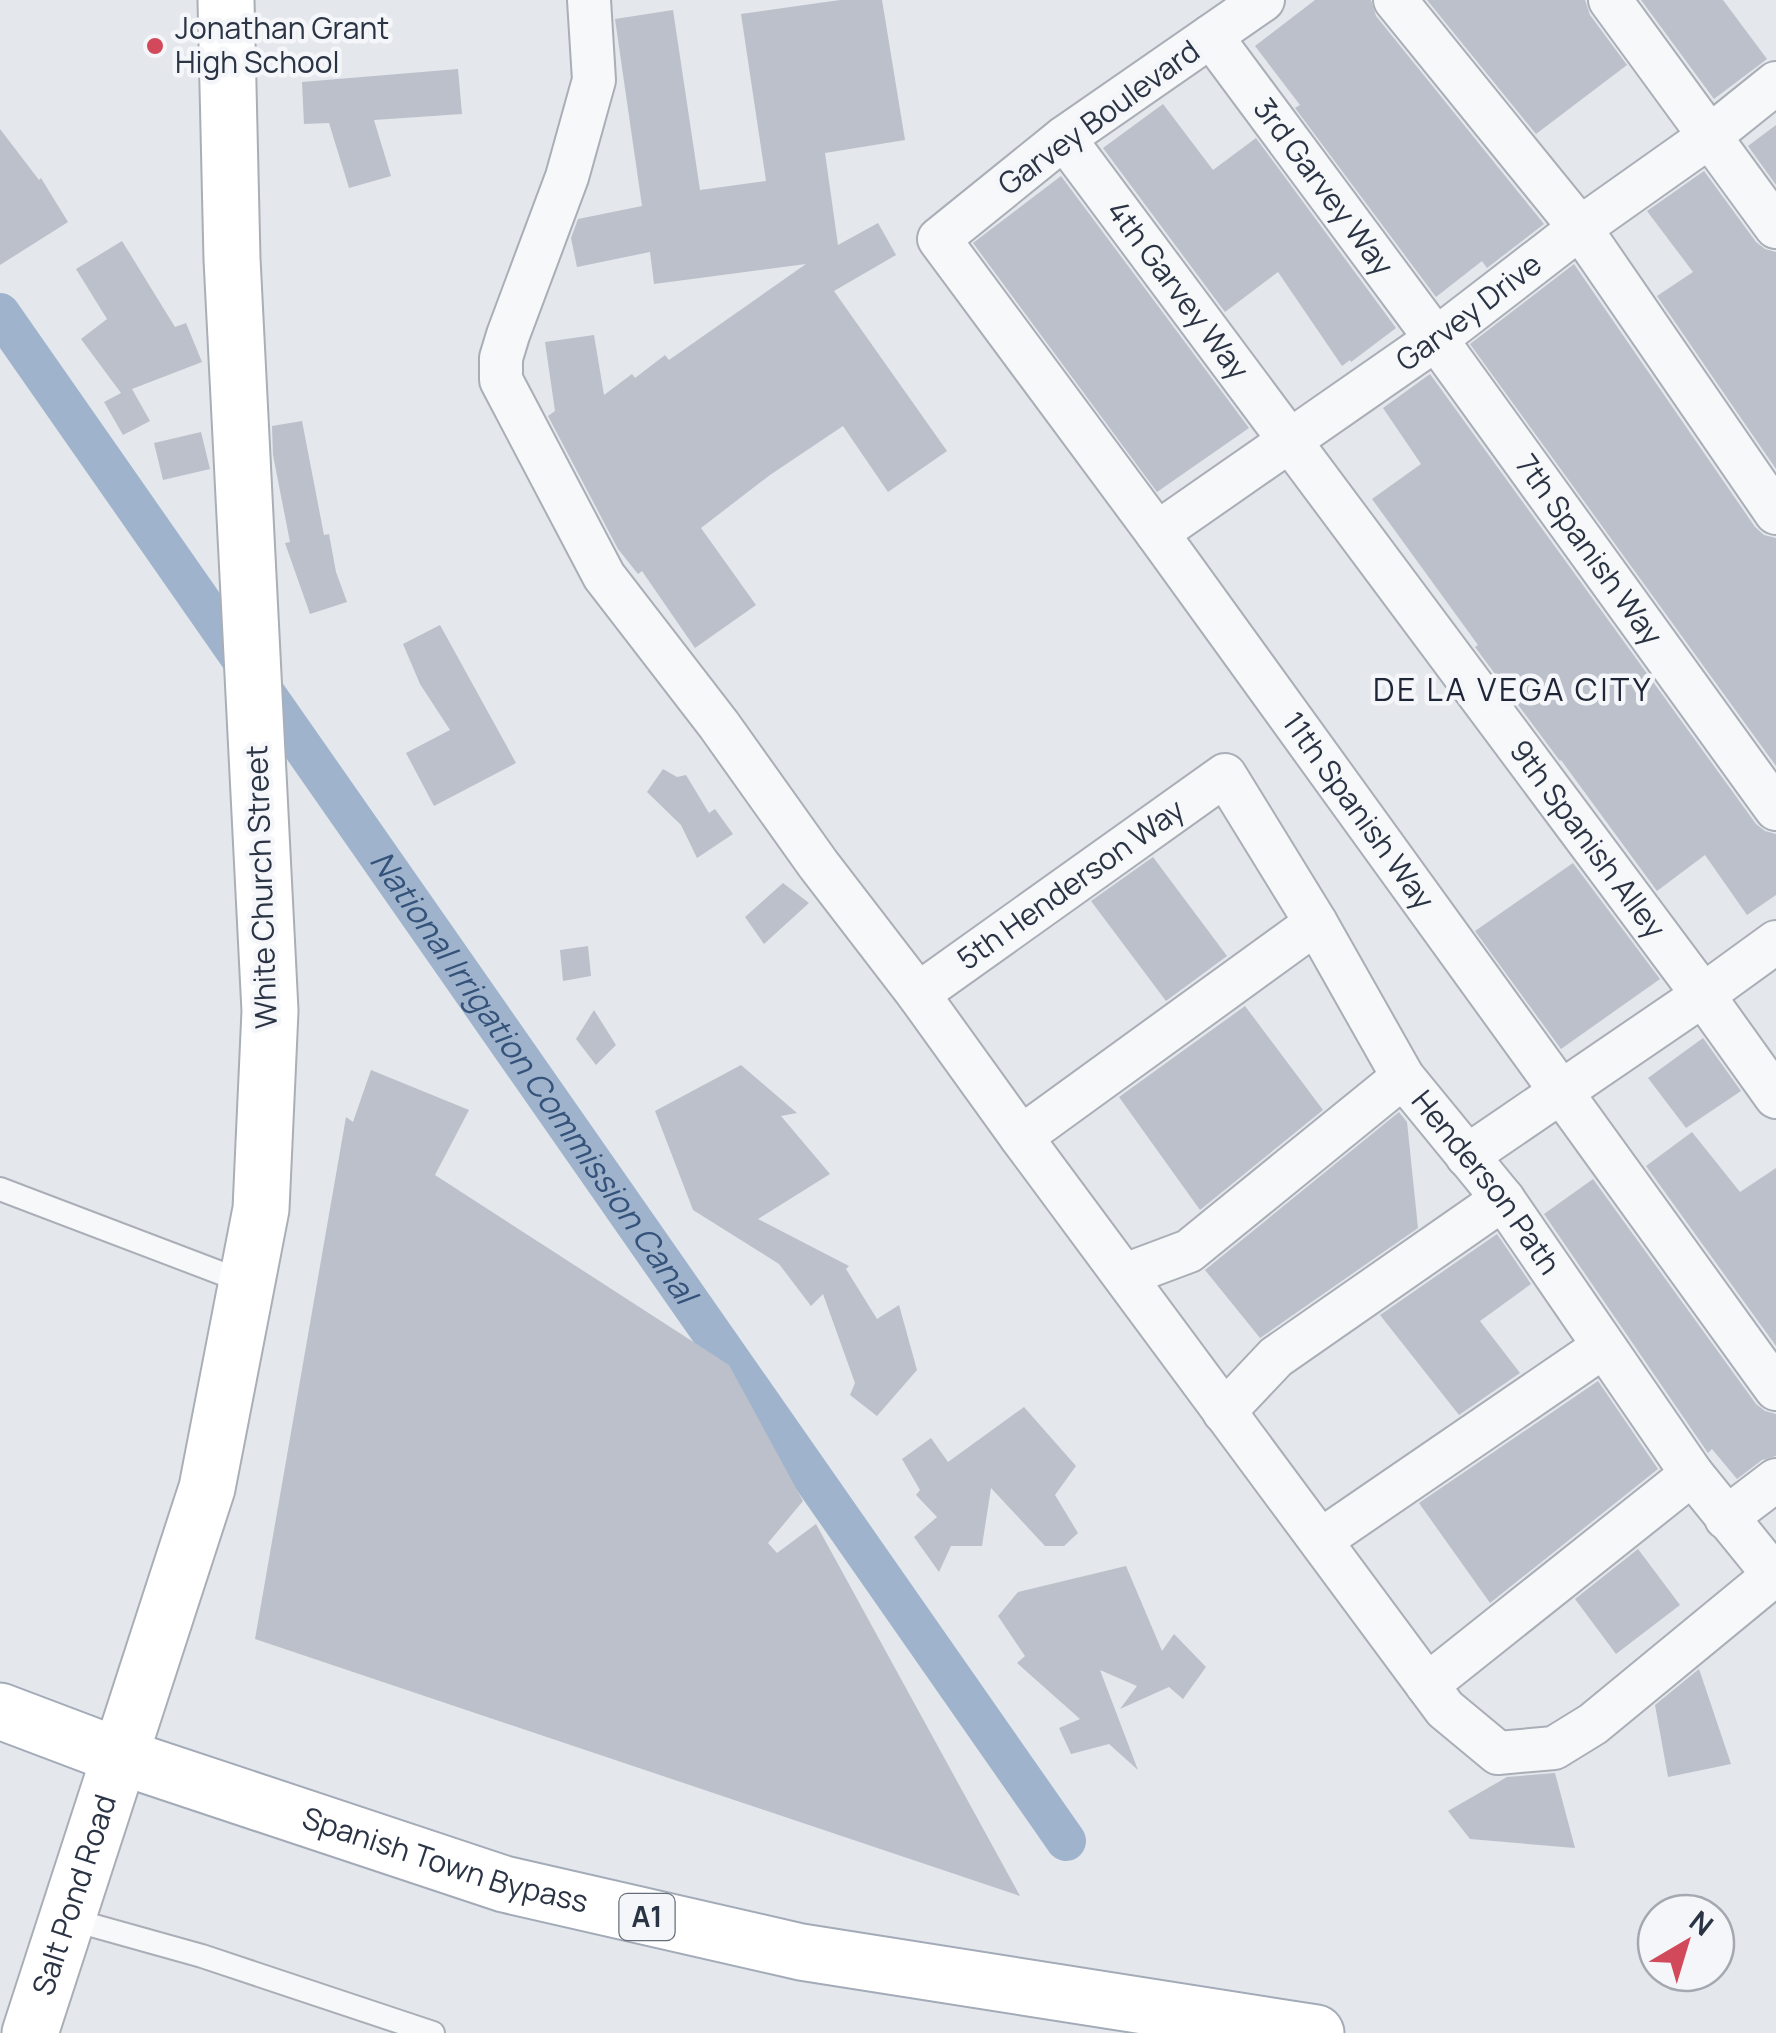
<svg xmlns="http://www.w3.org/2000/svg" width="1776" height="2033" viewBox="0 0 1776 2033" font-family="Manrope,sans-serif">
	<rect width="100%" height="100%" fill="#e4e7ec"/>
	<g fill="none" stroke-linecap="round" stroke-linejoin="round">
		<path stroke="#9fb4cc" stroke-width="40" id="s1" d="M0,313l1066,1528"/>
	</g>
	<path fill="#bbc0ca" d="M840,0h42l23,140 -80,13 13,92 40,-22 18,32 -62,36 113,160 -59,41 -45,-66 -73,49 -69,53 55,77 -61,43 -53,-77 -4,3 -20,-25 -70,-133 7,-5 -10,-69 49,-7 10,60 28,-21 3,4 30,-23 4,5 137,-96 -152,20 -4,-32 -73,15 -6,-29 7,-19 64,-13 -27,-187 58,-9 27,180 66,-9 -25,-167z
		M1315,0h56l5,16 168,208 -57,44 -5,-7 -46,36 -141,-189 5,-3 -45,-59z
		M1427,0h158l5,15 37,50 -91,69z
		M1641,0h82l44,59 -53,40z
		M458,69l4,45 -88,6 17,56 -42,12 -20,-65 -25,1 -2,-42z
		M1163,104l50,66 43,-32 140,190 -45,34 -1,-2 -8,6 -64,-94 -53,40 -122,-164z
		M1776,125v60l-28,-39z
		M0,129l39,51 2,-2 27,44 -68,43z
		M1704,171l52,71 9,7 11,3v217l-119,-173 36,-24 -46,-61z
		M1061,176l188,252 -92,64 -184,-249z
		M122,241l53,86 11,-4 16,39 -70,27 18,32 -27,14 -19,-33 17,-9 -40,-54 26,-20 -31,-50z
		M1574,264l181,263 9,8 12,3v228l-306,-422z
		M1430,374l326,450 9,7 11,3v61l-29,20 -42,-60 -48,36 -96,-131 -1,1 -85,-114 3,-2 -106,-146 49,-35 -38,-56z
		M302,421l22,114 5,-1 7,38 11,30 -37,12 -25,-71 5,-1 -17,-87 -1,-29z
		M201,432l9,37 -47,11 -9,-37z
		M440,625l76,138 -82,43 -28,-53 44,-23 -30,-46 -17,-40z
		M663,769l14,8 9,-2 23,38 6,-4 18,25 -36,24 -16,-33 -34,-33z
		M1153,857l74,99 -61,45 -75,-100z
		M1573,863l87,116 -99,70 -86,-118z
		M783,883l26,20 -45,41 -19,-27z
		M588,946l3,30 -28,5 -3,-31z
		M1245,1006l78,104 -123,100 -81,-113z
		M594,1010l22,35 -20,20 -20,-26z
		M1703,1038l38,53 -55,37 -38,-50z
		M741,1065l56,48 -16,3 49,58 -72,45 91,47 -3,3 31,50 22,-14 18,65 -40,46 -27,-21 5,-12 -32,-89 -12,12 -32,-42 -86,-54 -38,-99z
		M371,1070l98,40 -34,65 294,190 74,136 -35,42 9,10 39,-29 204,372 -765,-257 91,-522 7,5z
		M1399,1112l8,10 11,106 -158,110 -55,-68z
		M1692,1132l48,60 36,-24v178l-130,-180z
		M1593,1179l163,225 9,7 11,3v42l-14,4 -25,19 -25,-30 -4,4 -164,-239z
		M1497,1234l34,50 -51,37 40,52 -61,42 -79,-100z
		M1598,1381l60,88 -168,134 -71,-100z
		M1024,1407l52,59 -21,29 23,38 -14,13h-19l-54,-58 -9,58h-31l-12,26 -25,-35 23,-20 -21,-22 4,-5 -18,-31 29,-21 17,24z
		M1638,1549l42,56 -64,49 -41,-55z
		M1126,1566l36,85 12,-17 32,33 -23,32 -14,-12 -49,22 17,-23 -37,-16 38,100 -29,-26 -38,10 -12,-26 21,-9 -63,-56 8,-7 -27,-40 20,-24z
		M1699,1669l32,95 -63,13 -13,-72z
		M1555,1773l20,75 -105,-9 -22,-28 59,-34z"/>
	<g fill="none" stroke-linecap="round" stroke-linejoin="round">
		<defs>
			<path id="lane" d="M0,1189l247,94
				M66,1918l136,38 231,77"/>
			<g id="street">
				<path d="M589,0l5,80 -27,97 -59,158 -7,23v22l103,196 115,149 99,139 100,130 103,143 424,572 53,44 56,-5 39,-24 181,-149"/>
				<path id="s2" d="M1263,0l-199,138 -125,101 218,294 619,856"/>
				<path d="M1395,0l185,228 196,285"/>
				<path d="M1610,0l166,227"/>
				<path id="s3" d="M1211,36l225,303 340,470"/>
				<path id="s4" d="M1064,138l639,857 73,102"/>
				<path id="s5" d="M1157,533l279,-194 144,-111 130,-92 66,-53"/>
				<path id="s6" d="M918,994l307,-219 91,148 87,154 100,122 189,275 82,101"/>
				<path d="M1021,1137l295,-214"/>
				<path d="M1467,1156l236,-161 73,-53"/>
				<path d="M1125,1275l64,-24 214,-174"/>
				<path d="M1224,1412l52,-55 227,-158"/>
				<path d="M1726,1518l50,-38"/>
				<path d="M1321,1540l282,-193"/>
				<path d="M1427,1685l265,-211"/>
			</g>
			<g id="secondary">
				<path id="s7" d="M30,2033l177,-545 54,-279 9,-198 -38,-752 -6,-259"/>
			</g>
			<g id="primary">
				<path id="s8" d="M0,1711l119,45 385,128 297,68 515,81"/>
			</g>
		</defs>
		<use href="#lane" stroke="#a9aeb7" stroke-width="26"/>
		<use href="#street" stroke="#a9aeb7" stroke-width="46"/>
		<use href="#secondary" stroke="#a9aeb7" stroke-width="59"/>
		<use href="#primary" stroke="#a3abb8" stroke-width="59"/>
		<use href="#lane" stroke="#f7f8fa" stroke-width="22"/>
		<use href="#street" stroke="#f7f8fa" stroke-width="42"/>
		<use href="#secondary" stroke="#fff" stroke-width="55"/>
		<use href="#primary" stroke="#fff" stroke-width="55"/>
	</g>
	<circle fill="#d1495b" stroke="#f4f6f9" stroke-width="4" cx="155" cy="46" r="10"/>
	<g text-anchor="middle" stroke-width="9" stroke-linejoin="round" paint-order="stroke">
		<rect fill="#f4f6f9" stroke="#676e7b" stroke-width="2.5" x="619.5" y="1894" width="55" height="46" rx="8"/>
		<g font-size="28" font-weight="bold" fill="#2b3445">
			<text x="647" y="1927">A1</text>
		</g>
		<g font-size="30" fill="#2b3445" stroke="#f4f6f9" text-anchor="start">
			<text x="175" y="39">Jonathan Grant<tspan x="175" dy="34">High School</tspan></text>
		</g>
		<g font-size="30" fill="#2b3445" stroke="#f4f6f9">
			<text transform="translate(1099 118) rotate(-36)" y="10">Garvey Boulevard</text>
			<text dy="10" stroke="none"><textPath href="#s3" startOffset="188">3rd Garvey Way</textPath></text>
			<text dy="10" stroke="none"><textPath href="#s4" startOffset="190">4th Garvey Way</textPath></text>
			<text dy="10" stroke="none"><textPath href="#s5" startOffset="382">Garvey Drive</textPath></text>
			<text dy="10" stroke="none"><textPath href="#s3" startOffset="638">7th Spanish Way</textPath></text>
			<text dy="10" stroke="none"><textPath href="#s2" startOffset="1112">11th Spanish Way</textPath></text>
			<text dy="10" stroke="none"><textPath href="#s4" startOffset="875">9th Spanish Alley</textPath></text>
			<text dy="10" stroke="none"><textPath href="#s6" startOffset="188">5th Henderson Way</textPath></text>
			<text transform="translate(262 887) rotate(-92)" y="10">White Church Street</text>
			<text dy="10" stroke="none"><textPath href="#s6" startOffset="862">Henderson Path</textPath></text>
			<text dy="10" stroke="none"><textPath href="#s8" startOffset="470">Spanish Town Bypass</textPath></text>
			<text dy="10" stroke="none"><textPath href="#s7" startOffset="145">Salt Pond Road</textPath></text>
		</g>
		<g font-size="32" letter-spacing="2.5" fill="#1d2536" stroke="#f4f6f9">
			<text x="1513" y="701">DE LA VEGA CITY</text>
		</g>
		<g font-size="32" font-style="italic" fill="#34527a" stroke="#f4f6f9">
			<text dy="11" stroke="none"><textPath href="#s1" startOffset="932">National Irrigation Commission Canal</textPath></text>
		</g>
	</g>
	<g transform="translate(1686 1943) rotate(38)"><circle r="48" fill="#f4f6f9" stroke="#a4a8b1" stroke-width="2.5"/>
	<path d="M0-8L18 38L0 25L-18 38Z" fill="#d1495b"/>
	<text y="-15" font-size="28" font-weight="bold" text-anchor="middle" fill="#2b3445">N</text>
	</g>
</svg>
